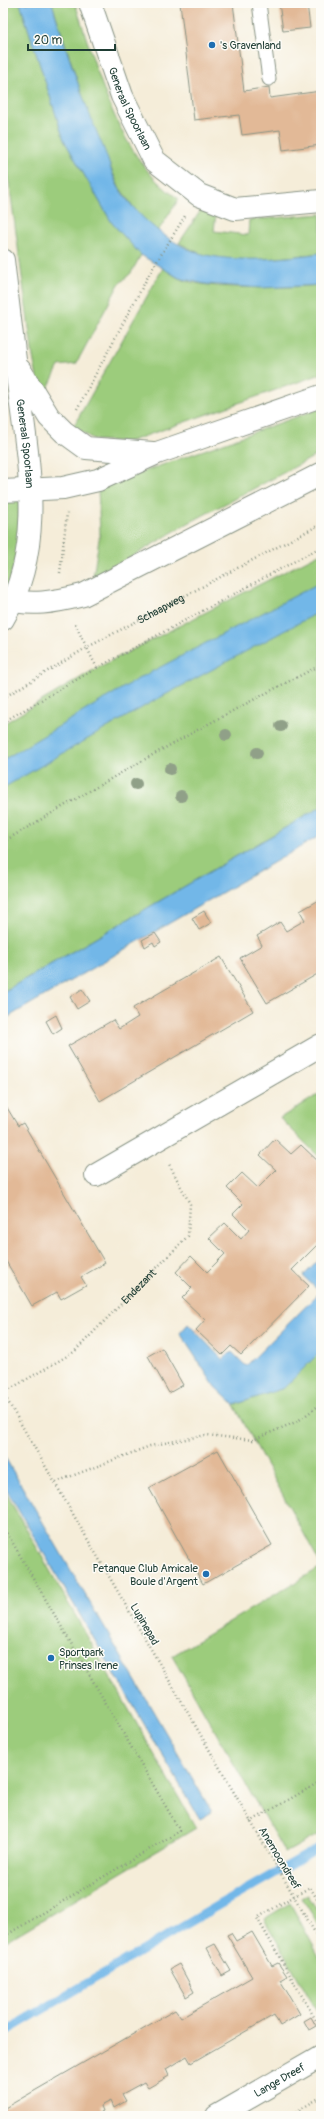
<svg xmlns="http://www.w3.org/2000/svg" width="324" height="2119" viewBox="0 0 324 2119" font-family="Pangolin,sans-serif">
	<rect width="100%" height="100%" fill="#fdfcf7"/>
	<filter id="ink" filterUnits="userSpaceOnUse"><feTurbulence type="fractalNoise" baseFrequency=".025" numOctaves="2"/><feDisplacementMap in="SourceGraphic" scale="8" xChannelSelector="R" yChannelSelector="G"/><feConvolveMatrix kernelMatrix="1 2 1 2 8 2 1 2 1" color-interpolation-filters="sRGB"/></filter>
	<filter id="wash" filterUnits="userSpaceOnUse"><feTurbulence type="fractalNoise" baseFrequency=".012" numOctaves="4" result="noise"/><feDisplacementMap in="SourceGraphic" scale="16" xChannelSelector="R" yChannelSelector="G"/><feGaussianBlur stdDeviation="0.9" result="paint"/><feColorMatrix in="noise" values="0 0 0 0 0 0 0 0 0 0 0 0 0 0 0 0 0 1.4 0 .05"/><feComposite in="paint" operator="in"/></filter>
	<g filter="url(#wash)">
		<rect width="100%" height="100%" fill="#f5edd9"/>
		<path fill="#9ccc7b" stroke="#5e8458" d="M3,3h17l44,137 48,83 29,32 -10,18 -12,11 -43,80 -17,2 -15,30 -6,-13 -5,-26 -30,-219z
			M52,3h23c22,65 43,157 104,196l-21,32 -18,-15 -21,-29 -30,-70z
			M203,207l13,6 -2,18 34,4 1,-15 72,-6v39c-35,4 -83,12 -117,2 -8,-3 -17,-8 -25,-12z
			M163,268c5,3 10,7 15,10 29,13 110,10 143,7v89l-193,68 -33,-2 -22,-13z
			M321,408v45l-138,73 -68,41 -22,10 7,-44 -2,-45z
			M20,499l-1,46 -11,41 -5,-1v-85z
			M321,553v254l-318,185v-268l94,-56z
			M321,1093v66l-41,-41z
			M321,1351v214l-87,-160 50,-17z
			M3,1488l193,340 -193,115z
			M321,1567v266l-36,20 -113,-197z
			M308,1895l13,22v12l-19,-31z
			M290,1903l31,57v58l-57,-99z"/>
		<path fill="#72b7e8" stroke="#487a8e" d="M20,3h32c15,50 31,98 52,146 5,12 8,27 15,39 18,29 53,59 87,67 38,8 78,3 115,-2v32l-60,3 -56,-4 -26,-6 -38,-23 -29,-32 -48,-83z
			M321,582v29l-171,92 -147,85v-28l133,-80z
			M321,807v28l-318,185v-28z
			M321,1258v93l-37,37 -50,17 -19,-18 -35,-54 8,-9 35,36 8,-9 15,15 74,-74 -17,-16z
			M3,1454l209,358 -12,7 -197,-335z"/>
		<g fill="none" stroke-linecap="round" stroke-linejoin="round">
			<path stroke="#72b7e8" stroke-width="9" d="M3,2033l216,-128 102,-58"/>
		</g>
		<g id="blocks">
			<path fill="#e2b997" d="M180,3h53l11,88 25,-4 1,11 51,-7v54l-38,5 -3,-20 -38,5 -3,-20 -45,5z
				M279,3h28l3,25 -27,3z
				M321,899v73l-54,31 -27,-45 22,-13 -5,-9 23,-14 6,9 19,-11 -5,-9z
				M204,911l7,12 -12,7 -7,-12z
				M155,933l6,9 -6,4 -2,-4 -8,5 -3,-7z
				M221,957l32,54 -153,90 -32,-55 45,-26 6,9 19,-12 -5,-9z
				M82,989l8,12 -13,8 -7,-12z
				M56,1015l6,13 -9,6 -7,-13z
				M3,1101l15,25 5,-3 82,140 -24,14 5,8 -25,14 -4,-7 -25,14 -29,-50z
				M275,1139l16,15 10,-9 20,19v77l-29,29 17,16 -68,69 -10,-9 -9,9 -26,-25 9,-10 -23,-22 10,-10 -16,-16 15,-16 16,16 18,-18 -16,-16 16,-15 16,16 8,-9 -16,-16 10,-10 -16,-16 15,-15 16,15 18,-18 -16,-15z
				M162,1348l21,37 -14,8 -21,-37z
				M218,1450l54,95 -69,39 -54,-96z
				M252,1932l20,34 6,-3 9,13 -7,4 20,34 -20,12 -6,-11 -83,48 -4,-7 -21,13 3,7 -21,12 -4,-6 -22,12 4,7 -12,7 -3,-7 -10,5 2,5 -9,5h-91v-7l172,-99 6,8 71,-41 -25,-42 4,-2 5,8z
				M215,1944l16,27 -9,5 -15,-28z
				M179,1964l15,28 -8,5 -16,-28z
				M311,2017l5,9 -7,4 -5,-9z"/>
		</g>
	</g>
	<g filter="url(#ink)">
		<use href="#blocks" fill-opacity="0" stroke="#8a9586" stroke-width="1"/>
		<g fill="none" stroke-linecap="round" stroke-linejoin="round">
			<defs>
				<path id="lane" d="M259,3l10,76"/>
				<g id="street">
					<path id="s3" d="M90,3l32,93 32,64 45,35 36,14 86,-8"/>
					<path d="M96,1175l225,-130"/>
					<path id="s4" d="M217,2116l104,-60"/>
				</g>
				<g id="secondary">
					<path id="s5" d="M3,260c5,43 10,87 16,130 10,76 26,159 -16,229"/>
					<path d="M20,370l29,47 15,15 22,16 67,5"/>
					<path d="M3,491l60,-3 35,-8 59,-27 164,-57"/>
					<path d="M3,598c27,9 52,4 80,-3l238,-121"/>
				</g>
			</defs>
			<use href="#lane" stroke="#8a9586" stroke-width="15"/>
			<use href="#street" stroke="#8a9586" stroke-width="24"/>
			<use href="#secondary" stroke="#8a9586" stroke-width="24"/>
			<g stroke="#8a9586" stroke-width="2.5" stroke-dasharray="1 3" stroke-linecap="butt">
				<path d="M77,409l74,-138 34,-55"/>
				<path d="M60,573l7,-60"/>
				<path d="M75,624l22,44"/>
				<path id="s1" d="M3,698l83,-50 235,-124"/>
				<path d="M3,722l94,-54 224,-121"/>
				<path d="M3,842c104,-62 210,-123 318,-177"/>
				<path d="M3,1393l318,550"/>
				<path id="s2" d="M3,1393l71,-41 114,-116 2,-32 -21,-40"/>
				<path d="M56,1482l94,-36 56,-11 47,5 45,-19 23,-17"/>
				<path d="M3,1526l177,305 -177,106"/>
				<path d="M250,1822l71,-41"/>
				<path d="M321,1906l-11,-19 -53,31 64,111"/>
				<path d="M289,2116l32,-19"/>
			</g>
			<use href="#lane" stroke="#fff" stroke-width="13"/>
			<use href="#street" stroke="#fff" stroke-width="22"/>
			<use href="#secondary" stroke="#fff" stroke-width="22"/>
		</g>
		<g fill="#90a088">
			<circle cx="281" cy="726" r="6"/>
			<circle cx="226" cy="735" r="6"/>
			<circle cx="257" cy="753" r="6"/>
			<circle cx="170" cy="769" r="6"/>
			<circle cx="136" cy="784" r="6"/>
			<circle cx="181" cy="796" r="6"/>
		</g>
	</g>
	<g fill="#1f6fb2" stroke="#fdfcf7" stroke-width="1.5">
		<circle cx="212" cy="45" r="4"/>
		<circle cx="206" cy="1574" r="4"/>
		<circle cx="51" cy="1658" r="4"/>
	</g>
	<g text-anchor="middle" stroke-width="3" stroke-linejoin="round" paint-order="stroke">
		<g font-size="11" fill="#1f3d34" stroke="#fdfcf7" text-anchor="start">
			<text x="220" y="49">'s Gravenland</text>
			<text x="198" y="1572" text-anchor="end">Petanque Club Amicale<tspan x="198" dy="13">Boule d'Argent</tspan></text>
			<text x="59" y="1656">Sportpark<tspan x="59" dy="13">Prinses Irene</tspan></text>
		</g>
		<g font-size="11" fill="#1f3d34" stroke="#fdfcf7">
			<text dy="4" stroke="none"><textPath href="#s3" startOffset="113">Generaal Spoorlaan</textPath></text>
			<text dy="4" stroke="none"><textPath href="#s5" startOffset="185">Generaal Spoorlaan</textPath></text>
			<text dy="4" stroke="none"><textPath href="#s1" startOffset="181">Schaapweg</textPath></text>
			<text dy="4" stroke="none"><textPath href="#s2" startOffset="174">Endezant</textPath></text>
			<text transform="translate(145 1624) rotate(60)" y="4">Lupinepad</text>
			<text transform="translate(280 1858) rotate(59)" y="4">Anemoondreef</text>
			<text dy="4" stroke="none"><textPath href="#s4" startOffset="72">Lange Dreef</textPath></text>
		</g>
	</g>
	<rect width="324" height="2119" fill="none" stroke="#fdfcf7" stroke-width="16"/>
	<path d="M28 44v6h87v-6" fill="none" stroke="#1f3d34" stroke-width="2"/>
	<text x="34" y="44" font-size="12" fill="#1f3d34" stroke="#fdfcf7" stroke-width="3" paint-order="stroke">20 m</text>
</svg>
